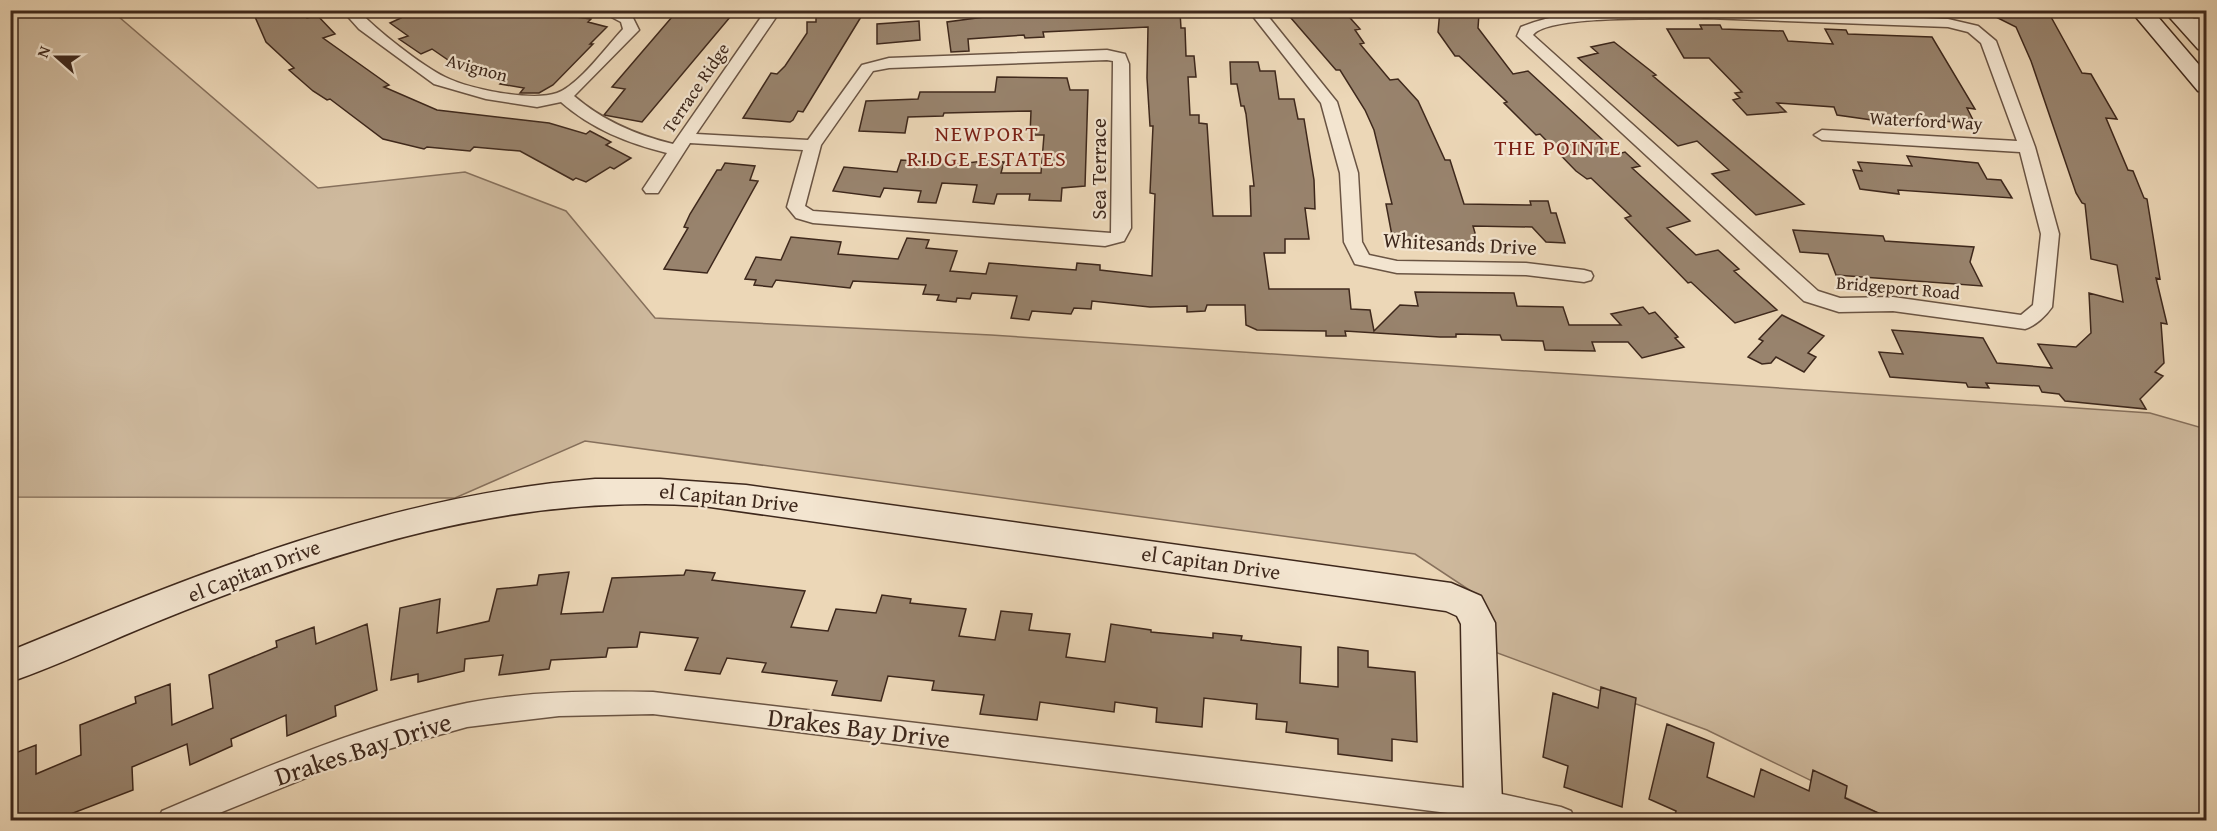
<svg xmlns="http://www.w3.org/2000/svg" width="2217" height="831" viewBox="0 0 2217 831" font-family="'Gentium Book Plus',serif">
	<rect width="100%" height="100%" fill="#ecd7b7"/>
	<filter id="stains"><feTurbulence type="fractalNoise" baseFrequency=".00333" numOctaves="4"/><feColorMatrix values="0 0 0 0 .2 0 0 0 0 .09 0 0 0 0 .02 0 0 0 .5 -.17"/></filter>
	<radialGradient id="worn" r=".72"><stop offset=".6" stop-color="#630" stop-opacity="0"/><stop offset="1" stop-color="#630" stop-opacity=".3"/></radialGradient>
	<path fill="#ceb99d" stroke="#86705c" stroke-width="1.5" d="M11,11h101l206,177 147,-16 101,39 89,107 336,17 1159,78 56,16v391h-314l-185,-90 -215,-79 -9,-52 -68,-45 -830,-113 -130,57 -444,-1z"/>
	<path fill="#98836d" stroke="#3e281c" stroke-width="1.5" d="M252,10h51l4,8 10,-3 18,19 -12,4 66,47 -5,2 53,23 112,13 37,11 4,-3 21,11 -5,3 25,13 -17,11 -4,-2 -24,15 -10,-4 -3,2 -53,-29 -46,-4 -4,4 -43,-4 -3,2 -41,-10 -53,-40 -3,1 -14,-9 -24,-21 5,-2 -28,-26z
		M394,10h167l-7,4 37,5 -3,3 19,5 -17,17h3l-40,41 -14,8h-19l4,-5 -24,-4 4,-4 -34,-9 2,-2 -18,-5 -22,-15 -11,5 -22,-15 9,-3 -18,-13 11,-5z
		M678,10h58l-94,112 -38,-7 21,-26 -13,-2z
		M1036,10l144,2 1,16h4l1,28h8l2,21h-8l2,38h9v8l8,1 6,92h38l-1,-30h4l-8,-72 -2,-8h-3l-4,-22h-6l-1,-22h28l2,9h15l4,28h15l4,20h6l10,61 1,29 -10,-1 4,31h-24v14h-21l5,36h80l2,20 19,1 4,21 26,-26 18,1 -3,-14 99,1 3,13 46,1 6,18h52l-10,-11 32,-7 6,7 6,-2 23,25 -3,1 9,9 -42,11 -14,-16h-36l3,9 -50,-1 -2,-9 -41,-1 -2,-5 -44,-1v3h-16l-95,-6 1,5h-20v-5l-69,-1 -11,-5 -1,-20h-38l-2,6 -18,1v-6l-37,1 -58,-6 -1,8 -17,-1 -3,6 -39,-3 -3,9 -18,-2 6,-22 -45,-3 -2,6 -13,-1 -1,4 -19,-2 2,-5 -16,-1 3,-9 -73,-4 -3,7 -74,-8 -4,7 -18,-2 2,-5 -11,-1 11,-22 25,3 10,-23 50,5 -3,12 60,5 9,-21 22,2 -3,8 31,3 -7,20 36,3 3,-11 87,7 1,-7 23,2v5l52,6 3,-82 -5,-1 3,-67h-3l-3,-48 1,-51 -105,5 1,5 -19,1 -1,-3 -56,4 1,12 -18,1 -4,-30z
		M1284,10h59l17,19 -5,1 9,13 -4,1 30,36 8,-1 20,22 27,59h5l14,44 67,1 -1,-4h18l3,12h5l9,30 -19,-1 -14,-15 -59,-1 6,21h-24l-1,-5 -61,-1 -7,-37h6l-18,-74 -9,-20 -25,-40h-4z
		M1440,10l39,4 -1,14 35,46 15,-3 90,83 7,-2 15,14 -8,2 58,53 -23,7 29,27 22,-5 21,19 -5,2 43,39 -42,13 -44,-41 -3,1 -63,-65 6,-2 -40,-38 -4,1 -11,-8 -36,-37 -4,1 -32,-32 3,-1 -48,-46h-4l-17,-24z
		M1982,10h55l14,7 31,56 9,1 26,45 -11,-1 22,52 5,1 11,27 3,1 13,80 -4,-1 11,46 -6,-1 3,40 -9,9 8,4 -23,23 6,10 -81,-8 -6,-7 -17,-2 -3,-6 -53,-3 3,5 -21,-1 -2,-4 -76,-6 -11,-25 24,2 -11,-24 27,2 64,6 14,25 55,5 -14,-24 38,3 15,-14 -2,-40 34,9 -6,-37 -26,-6 -6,-55 -3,-1 -6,-10 -45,-132 -15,-34z
		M864,12l-58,95 -3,5 -5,-1 -5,9 -3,2 -47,-4 28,-45 6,1 8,-8 22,-33v-11h9v-7z
		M919,21l1,19 -43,4v-20z
		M1700,25h20l2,4 61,2 5,10 45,3 -8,-15 21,1 2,4 84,3 43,72 -8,-1 8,16 -77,-7 3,5 -22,-1 -42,-6 -3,-8 -57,-4 9,9 -39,3 -14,-15 7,-2 -5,-5 7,-1 -33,-34h-25l-17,-29h35z
		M1614,42l42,33 -3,1 151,128 -48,11 -44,-41 17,-4 -32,-29 -19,5 -100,-88 20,-5 -7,-6z
		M997,77l70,1 3,12h18l-3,96 -23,2 -1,13 -32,-1 1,-6h-33l-3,10 -21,-2 4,-17 -35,-2 -6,20 -18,-1 3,-11 -37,-3 -4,9 -47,-6 11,-24 53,5 4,-12 59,4 23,-3 21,1 -3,11h40l3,-38h-14l1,-24 -87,2 -1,3 -35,1 -3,16 -46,-2 7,-30 52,-2 2,-7h75z
		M1907,156l71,7 9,16 14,1 11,18 -114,-8 1,4 -39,-5 -7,-19 9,1 -4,-9 54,4z
		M725,163l30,3 -5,14 8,1 -51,92 -43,-4 24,-41 -4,-1 6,-13 27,-44h4z
		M1793,230l90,6 2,5 89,6 -4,15 12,24 -146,-11 -8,-21 -28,-2z
		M1782,315l42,21 -16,17 8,4 -12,15 -28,-15 -5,6 -9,1 -14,-7 15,-16 -4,-2z
		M686,570l29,3 -3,7 93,11 -14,36 37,4 8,-22 40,4 6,-18 29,4 -1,4 56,6 -7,27 36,4 6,-29 31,3 -3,16 41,4 -4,23 39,5 6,-38 40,6v2l62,6v-5l29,3 -1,4 60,7 -1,36 38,4v-40l30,4v16l47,5 2,70 -25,-3v22l-54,-7v-15l-52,-7 1,-10 -31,-3 1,-15 -53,-6 -2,29 -46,-5 1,-14 -42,-6 -1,10 -74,-10 -3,18 -57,-6 4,-19 -52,-5 2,-9 -46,-5 -7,25 -49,-6 5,-14 -75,-9 4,-9 -39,-5 -7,16 -35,-4 13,-32 -58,-6 -3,15 -29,1 -2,9 -55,3 -2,9 -50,6 4,-20 -38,4 -1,12 -46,11v-8l-27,6 9,-72 40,-9 -3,34 52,-12 8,-32 40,-4 2,-10 30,-3 -8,42 42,-2 9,-34 72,-3z
		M367,624l10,66 -42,16 1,10 -49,20 -1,-21 -55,24 1,7 -42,19 -3,-21 -55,23 1,23 -78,30h-45v-65l26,-10v29l45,-19 -1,-30 56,-22 -1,-6 35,-13 2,41 41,-17 -4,-33 68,-28 -1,-6 38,-14 2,17z
		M1601,687l35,11 -14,109 -58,-20 4,-21 -25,-9 10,-64 45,15z
		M1667,724l47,19 -7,34 47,20 7,-28 48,22 4,-21 34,16 -2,12 49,22h-220l2,-9 -27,-12z"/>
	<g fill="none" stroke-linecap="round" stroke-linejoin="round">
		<defs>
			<path id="street" d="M342,10h16c17,19 64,56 87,67 24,12 87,25 112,16 22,-8 50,-47 66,-64l-2,-7 -23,-12h21l13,6 7,14 -65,66c29,25 62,39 99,48l93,-134h15l-85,124 112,6 54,-75 27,-7 218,-8 18,4 4,10 2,164 -7,13 -19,5 -292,-23 -17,-5 -9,-11 16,-57 -113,-7 -32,50h-12l-3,-4 24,-36c-40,-10 -75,-24 -106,-51l-24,5 -51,-8 -52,-15 -75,-55zM1107,60l6,1v3l-2,169 -298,-22 -8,-5 16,-61 52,-74 16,-3z
				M1248,10h15l74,92 21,71 4,69 7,13 28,6 129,2 58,7 7,2 2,4 -2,4 -7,2 -58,-7 -129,-2 -42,-9 -11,-22 -4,-69 -19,-70z
				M1612,10h120l216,9 30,7 18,15 39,106 24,87 -7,73c-6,9 -17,19 -27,22l-132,-18 -54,1 -35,-11 -287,-265 4,-9c29,-12 60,-15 91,-17zM1707,18l241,9 20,5 13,11 36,98 -195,-11 -8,5 8,5 198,12 21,82 -8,71 -12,10 -128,-18 -53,1 -22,-7 -285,-256c15,-21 144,-16 174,-17z
				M2185,18l21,1v8l-26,-2 -2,-3 2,-3z
				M653,692l830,98 78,17 10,4 4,9h-71l-851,-106 -94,2 -92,11 -114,32 -151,61h-44l4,-9c99,-42 199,-86 305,-108 61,-12 124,-12 186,-11z"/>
			<path id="secondary" d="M2130,10h22l54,63v20l-8,-2z
				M2163,10h22l21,22v18l-8,-1z
				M595,479h65l86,6 705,98 30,13 14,27 7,180 -5,13 -12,4 -16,-4 -5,-13 -3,-179 -4,-8 -11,-5 -743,-105c-190,-14 -368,44 -542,114 -50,20 -99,44 -151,62v-31c189,-78 379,-156 585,-172z"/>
		</defs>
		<use href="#street" stroke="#6a5443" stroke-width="3"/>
		<use href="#secondary" stroke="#3e281c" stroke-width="3"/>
		<use href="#street" fill="#f3e5d0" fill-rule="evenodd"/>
		<use href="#secondary" fill="#f3e5d0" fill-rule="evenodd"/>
	</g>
	<g text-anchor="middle" stroke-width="4.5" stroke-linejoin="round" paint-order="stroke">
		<g font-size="18" fill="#3e281c" stroke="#f3e5d0">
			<text transform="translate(477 68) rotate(15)" y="6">Avignon</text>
			<text transform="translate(696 88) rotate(-56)" y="6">Terrace Ridge</text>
			<text transform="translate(1926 121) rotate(3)" y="6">Waterford Way</text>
			<text transform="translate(1898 288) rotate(5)" y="6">Bridgeport Road</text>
		</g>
		<g font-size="21" fill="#3e281c" stroke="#f3e5d0">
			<text transform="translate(1099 169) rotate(-90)" y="7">Sea Terrace</text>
			<text transform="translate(1460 244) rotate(3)" y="7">Whitesands Drive</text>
			<text transform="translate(729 498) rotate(6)" y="7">el Capitan Drive</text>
			<text transform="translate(1211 563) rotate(8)" y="7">el Capitan Drive</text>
			<text transform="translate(254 571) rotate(-21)" y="7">el Capitan Drive</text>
		</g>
		<g font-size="22" letter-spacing="1.5" fill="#7a1f14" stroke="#f3e5d0">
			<text x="987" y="141">NEWPORT<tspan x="987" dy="25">RIDGE ESTATES</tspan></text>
			<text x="1558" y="155">THE POINTE</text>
		</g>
		<g font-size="26" fill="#3e281c" stroke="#f3e5d0">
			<text transform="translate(859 728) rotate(7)" y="9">Drakes Bay Drive</text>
			<text transform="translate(363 749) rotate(-18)" y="9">Drakes Bay Drive</text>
		</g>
	</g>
	<rect width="2217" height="831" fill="none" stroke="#ecd7b7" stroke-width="36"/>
	<rect x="12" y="12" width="2193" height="807" fill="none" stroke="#3e281c" stroke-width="3"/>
	<rect x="18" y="18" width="2181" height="795" fill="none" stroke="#3e281c" stroke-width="1.5"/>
	<g transform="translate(57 57) rotate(291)" stroke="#f3e5d0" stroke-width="4.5" paint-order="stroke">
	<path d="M0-4.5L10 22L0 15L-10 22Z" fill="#3e281c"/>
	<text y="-9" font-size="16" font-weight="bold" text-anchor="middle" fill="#3e281c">N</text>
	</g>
	<rect width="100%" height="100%" filter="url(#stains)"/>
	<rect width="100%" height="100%" fill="url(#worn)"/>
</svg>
